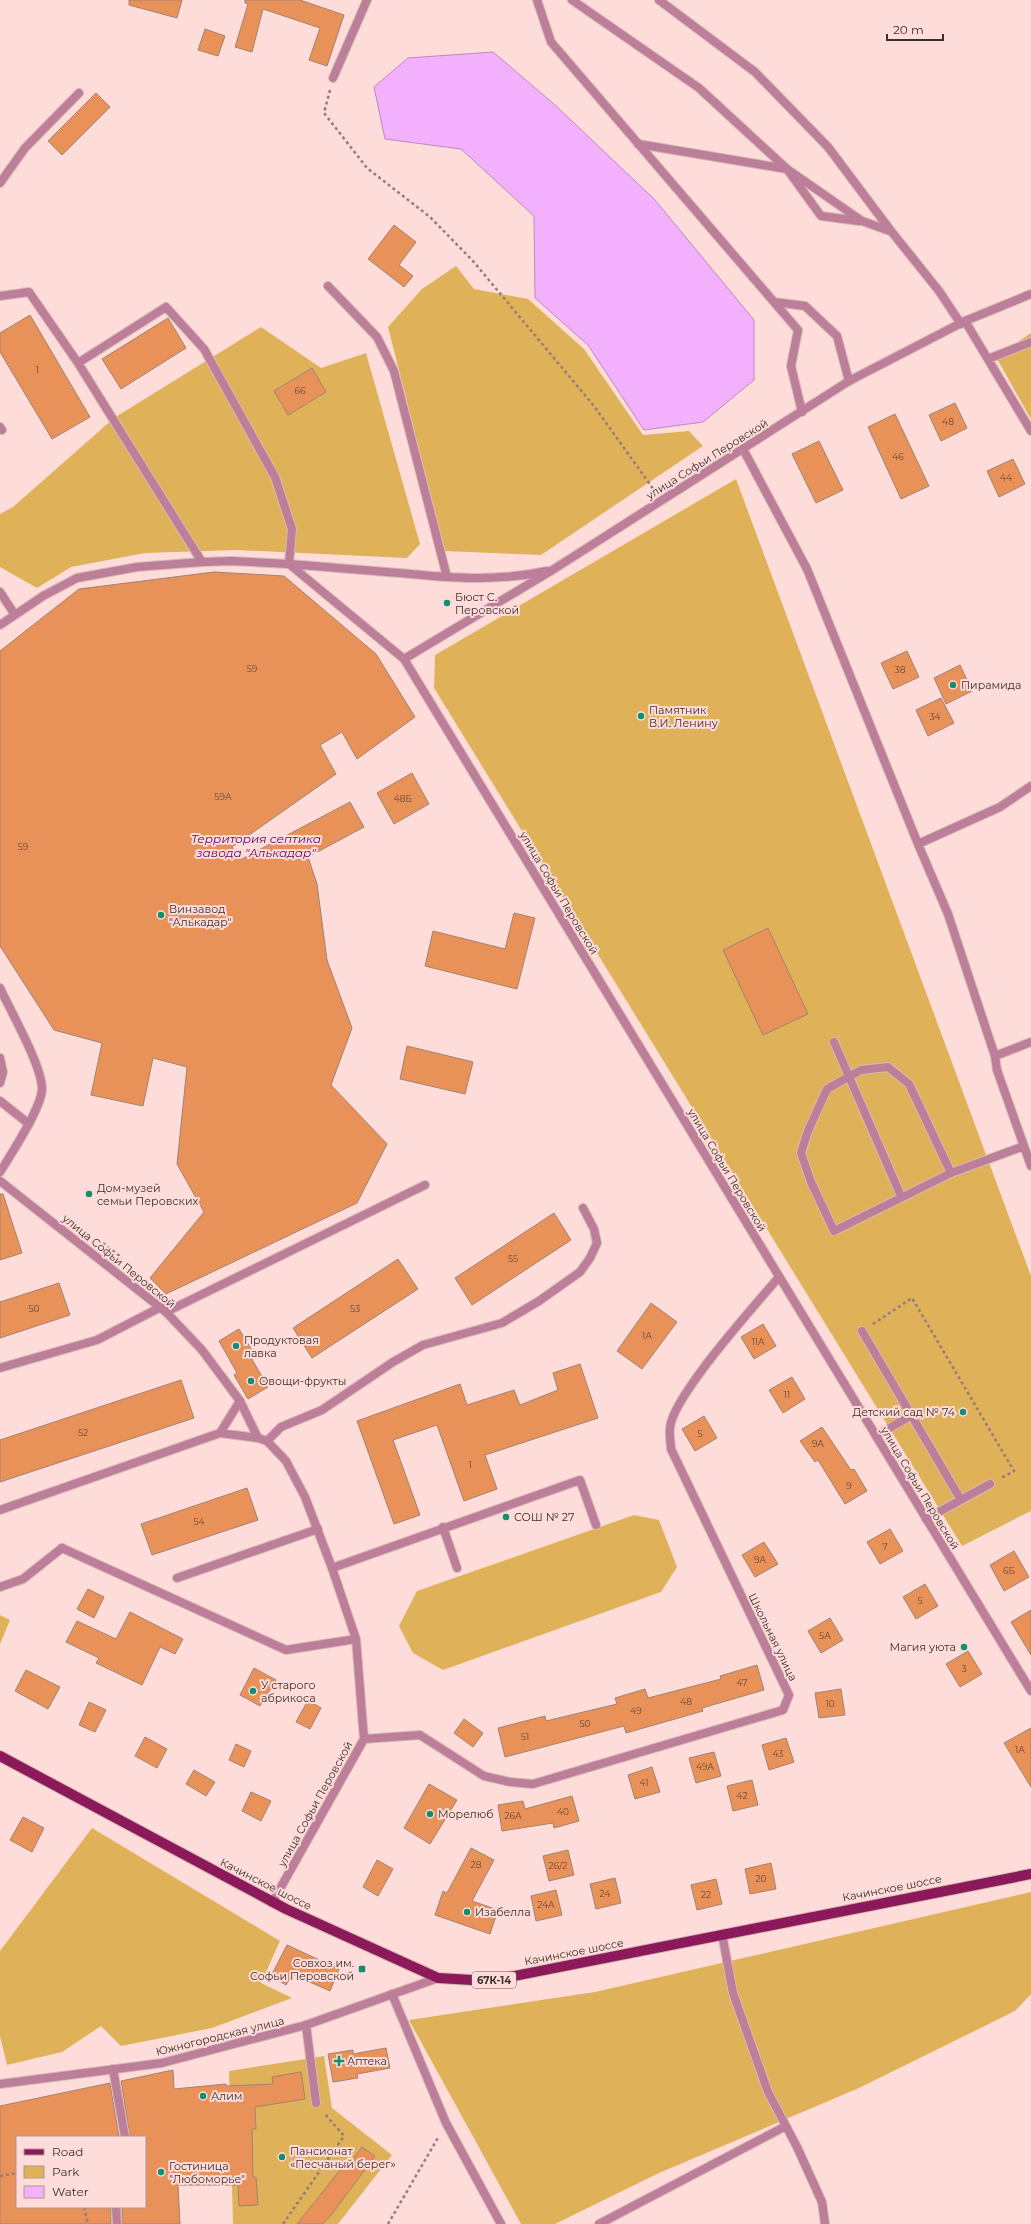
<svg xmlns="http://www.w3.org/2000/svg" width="1031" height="2224" viewBox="0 0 1031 2224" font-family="Montserrat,sans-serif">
	<rect width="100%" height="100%" fill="#fddcda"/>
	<path fill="#dfb259" d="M456,266l18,23 54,10 56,50 59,86 46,-4 14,15 -162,109 -96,-4 -57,-224 34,-38z
		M261,327l60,41 45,-15 54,191 -13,14 -170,-8 -92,3 -74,14 -34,21 -37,-21v-53l13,-7 101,-89z
		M1031,333v86l-35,-62z
		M736,479l295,797v235l-69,35 -528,-858 1,-33z
		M634,1515l25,5 18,47 -16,25 -218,78 -30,-17 -14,-27 18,-35z
		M0,1615l10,5 -10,24z
		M92,1828l188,113 -19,42 31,15 -80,30 -91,18 -20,-20 -39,26 -55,13 -7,-29v-85z
		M1031,1892v102l-16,17 -156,77 -200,85 -104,51h-34l-112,-204 186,-28z
		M324,2056l8,52 60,47 -54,69h-105l-4,-153z"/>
	<path fill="#f3b0fd" stroke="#bc89bf" d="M493,52l61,52 101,96 99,120v60l-51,42 -59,8 -56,-85 -53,-47 -1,-82 -73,-67 -76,-10 -11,-52 34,-29z"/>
	<path fill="#e8925a" stroke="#a18372" d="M129,0h53l-5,18 -48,-13z
		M245,0h55l44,15 -17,51 -18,-6 11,-32 -57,-19 -11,43 -17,-5 13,-43 -3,-1z
		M205,29l20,7 -7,20 -20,-6z
		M96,93l14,14 -48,48 -14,-14z
		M394,225l22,17 -17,23 14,11 -9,11 -36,-28z
		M30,315l60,102 -38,22 -52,-87v-19z
		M168,318l18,30 -65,41 -19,-30z
		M312,368l14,24 -38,23 -14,-24z
		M955,403l12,25 -26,13 -12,-26z
		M895,414l34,72 -28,13 -33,-72z
		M819,441l24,49 -27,13 -24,-49z
		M1013,459l12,25 -26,13 -12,-26z
		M214,572l70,4 92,78 39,63 -58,42 -15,-27 -22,13 16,29 -104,73 8,13 110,-58 14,25 -56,30 9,27 10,76 25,68 -21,57 56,59 -30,59 -191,91 -16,-16 54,-66 -27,-48 10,-97 -34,-9 -10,48 -52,-11 11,-52 -48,-13 -54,-84v-295l79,-62z
		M907,651l12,26 -26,12 -12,-26z
		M960,665l12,26 -26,13 -12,-26z
		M941,698l13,25 -26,13 -12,-26z
		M412,773l17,31 -35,20 -17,-31z
		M514,913l21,5 -18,71 -92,-23 8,-35 72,18z
		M768,928l40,86 -45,21 -40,-85z
		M407,1046l66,16 -8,32 -65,-15z
		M0,1194h3l19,59 -22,7z
		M554,1213l17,27 -99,65 -17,-27z
		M398,1259l20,30 -106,69 -19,-30z
		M59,1283l11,32 -70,23v-36z
		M651,1303l26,19 -35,47 -25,-18z
		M763,1324l13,22 -22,13 -13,-22z
		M239,1329l14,23 -4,2 19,33 -20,12 -14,-24 3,-2 -18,-32z
		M580,1364l18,54 -113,37 12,34 -33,12 -27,-76 -44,15 27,75 -26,9 -37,-103 103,-37 7,21 47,-15 6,15 38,-15 -5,-17z
		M792,1377l13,22 -22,14 -14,-23z
		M181,1380l13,38 -194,64v-42z
		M704,1416l13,22 -22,13 -13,-22z
		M822,1427l29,43 3,-1 13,22 -22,13 -27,-44 -3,2 -15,-21z
		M247,1488l11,32 -106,35 -11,-31z
		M890,1529l13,22 -23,13 -13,-22z
		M764,1542l14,22 -23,13 -13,-22z
		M1014,1551l15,26 -25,14 -14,-26z
		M925,1584l13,22 -22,13 -13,-22z
		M88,1589l16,8 -10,21 -17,-9z
		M1031,1610v45l-20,-33z
		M130,1612l53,27 -8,15 -15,-7 -18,38 -46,-22 3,-5 -33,-16 11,-21 39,18z
		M830,1618l13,22 -22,13 -13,-22z
		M968,1651l14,23 -22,13 -14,-23z
		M757,1665l7,25 -62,18 1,3 -77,22 -2,-7 -119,31 -7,-29 47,-12 1,5 71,-17 -2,-6 30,-9 3,9 73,-19 -1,-3z
		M254,1668l22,12 -16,26 -20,-11z
		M26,1670l34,17 -12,22 -33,-18z
		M841,1689l4,26 -26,3 -4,-25z
		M308,1700l13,8 -11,21 -14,-7z
		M89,1702l17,8 -11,22 -16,-7z
		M464,1719l19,14 -10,14 -19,-14z
		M1031,1728v59l-27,-44z
		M145,1737l22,12 -10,19 -22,-12z
		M786,1738l8,24 -25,8 -7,-25z
		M236,1744l15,7 -7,16 -15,-7z
		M714,1752l7,24 -25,7 -7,-25z
		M652,1767l8,25 -25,7 -7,-24z
		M194,1770l21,12 -9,14 -20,-12z
		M752,1780l6,25 -25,6 -6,-25z
		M429,1784l28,16 -27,44 -26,-16z
		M251,1792l20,9 -10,20 -19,-10z
		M572,1796l7,25 -25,7 -1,-5 -51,8 -4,-26 25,-4 2,8z
		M23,1817l21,11 -12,24 -22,-12z
		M471,1848l23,12 -22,41 26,9 -8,24 -55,-19 8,-24 4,2z
		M568,1850l6,25 -25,6 -6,-25z
		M377,1860l16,9 -15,27 -15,-9z
		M771,1863l5,26 -26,5 -5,-25z
		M615,1878l6,25 -25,6 -6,-25z
		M716,1879l6,25 -25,6 -6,-25z
		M556,1890l6,25 -26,6 -5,-25z
		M287,1945l52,24 -9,22 -38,-17 -6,11 -15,-9z
		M386,2048l4,20 -33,6 1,4 -25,4 -5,-28 25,-4v4z
		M173,2070l1,19 52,-5v2l47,-2 -1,-7 29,-5 4,27 -50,8 1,22h-4l1,48h3l2,28 -19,1 -1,-21h-60l2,39h-58v-17h23v-70h-15l-9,-56z
		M110,2083l9,54h-102v70h94v17h-111v-118z
		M362,2147l13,9 -43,58 -9,10h-26l47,-59 3,2z"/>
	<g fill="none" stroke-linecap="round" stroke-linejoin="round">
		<defs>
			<path id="service" d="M333,78l34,-78
				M0,183l25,-35 54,-55
				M0,296l29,-4 49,71 124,199
				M965,321l66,110
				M988,359l43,-17
				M78,363l88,-56 38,42 71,128 17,52 -3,35
				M0,427l2,3
				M743,449l64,120 111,275 30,70 47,142
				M918,844l82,-37 31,-21
				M834,1042l67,154
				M1031,1042l-36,14 2,14 34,96
				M0,1058l3,14 -3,11
				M0,1101l29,23
				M951,1173l-42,-89 -21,-17 -27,3 -34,19 -19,42 -7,22 10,29 23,49 117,-58 73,-27
				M166,1312l259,-127
				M862,1331l99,169
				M0,1368l97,-28 64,-33
				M220,1433l20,-32
				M876,1436l36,-21
				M267,1441l14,-14 41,-17 71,-48 30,-17 79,-22 37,-22 41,-29 10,-14 7,-15 -3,-14 -11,-21
				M0,1510l220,-77 38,5
				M926,1519l64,-35
				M443,1527l14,41
				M332,1568l248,-88 16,45
				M177,1578l141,-49
				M0,1587l23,-8 39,-31
				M722,1934l11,59 35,99 29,55 25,55 3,22
				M392,1994l54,129 55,101
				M306,2025l10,78
				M113,2069l12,68
				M116,2207l1,17
				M599,2224l187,-98"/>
			<path id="minor" d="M537,0l14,42 247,288 -7,36 11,46
				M572,0l127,88 88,81 75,52 28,10
				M659,0l96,72 73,75 63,84 48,60 22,33
				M638,144l149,25 34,47 38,5
				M328,286l49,51 17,34 53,206
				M774,302l31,4 32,30 12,45
				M0,1181l166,131 36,38 38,51 18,37 9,3 19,20 19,36 27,71 24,71 8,100 -92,164
				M62,1548l224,102 70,-11
				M364,1739l56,-4 64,41 26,6 23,2 250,-74 6,-15 -118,-246c0,-6 -2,-14 -1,-21 2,-31 86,-124 109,-151
				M0,2084l162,-21 144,-38 132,-47"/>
			<path id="tertiary" d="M289,564c37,3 73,6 110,9 52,5 97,9 148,-2
				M0,592l15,23
				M0,625l43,-29 34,-18 60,-11 65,-5 30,-1 57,3 115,95 627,1032
				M404,659l150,-90 295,-188 116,-60 66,-27
				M0,988c11,24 41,76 42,100 1,18 -32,68 -42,84"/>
			<path id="primary" d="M0,1756l286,153 152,69 51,3 542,-107"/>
		</defs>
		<use href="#service" stroke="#d7b9b7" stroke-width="10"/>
		<use href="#minor" stroke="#d7b9b7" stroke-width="10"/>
		<use href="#tertiary" stroke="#d7b9b7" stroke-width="10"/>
		<use href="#primary" stroke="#d7b9b7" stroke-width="12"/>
		<path stroke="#947d7c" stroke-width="2.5" stroke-dasharray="3 3" stroke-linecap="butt" d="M330,90l-6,23 43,55 63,49 43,44 121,145 60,84
			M103,1243l19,15
			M873,1324l39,-26 102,173 -13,7
			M0,2176l17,-3
			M84,2207l4,17
			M283,2224l61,-88 -20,-23
			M388,2224l51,-88"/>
		<use href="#service" stroke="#bc7e99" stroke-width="8"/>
		<use href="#minor" stroke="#bc7e99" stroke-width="8"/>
		<use href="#tertiary" stroke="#bc7e99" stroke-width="8"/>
		<use href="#primary" stroke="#8c1a5a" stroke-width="10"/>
	</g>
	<g fill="#128e73" stroke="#fddcda" stroke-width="1.5">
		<circle cx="447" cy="603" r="4"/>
		<circle cx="953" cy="685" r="4"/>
		<circle cx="641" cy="716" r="4"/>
		<circle cx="161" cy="915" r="4"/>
		<circle cx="89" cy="1194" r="4"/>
		<circle cx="236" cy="1346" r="4"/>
		<circle cx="251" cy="1381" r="4"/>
		<circle cx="963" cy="1412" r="4"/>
		<circle cx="506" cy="1517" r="4"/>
		<circle cx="964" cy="1647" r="4"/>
		<circle cx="253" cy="1691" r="4"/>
		<circle cx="430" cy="1814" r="4"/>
		<circle cx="467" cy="1912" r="4"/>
		<rect x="358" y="1965" width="8" height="8" rx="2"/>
		<path d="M337 2055h4v4h4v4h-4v4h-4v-4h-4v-4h4z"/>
		<circle cx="203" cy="2096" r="4"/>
		<circle cx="282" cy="2157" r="4"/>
		<circle cx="161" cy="2172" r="4"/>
	</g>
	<g text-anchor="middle" stroke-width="4" stroke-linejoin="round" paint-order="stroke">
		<g font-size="9" fill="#684738">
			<text x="37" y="373">1</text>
			<text x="300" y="394">66</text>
			<text x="948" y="425">48</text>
			<text x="898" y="460">46</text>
			<text x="1006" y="481">44</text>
			<text x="252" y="672">59</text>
			<text x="900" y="673">38</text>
			<text x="935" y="720">34</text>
			<text x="223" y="800">59А</text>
			<text x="403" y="802">48Б</text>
			<text x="23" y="850">59</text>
			<text x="513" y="1262">55</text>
			<text x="34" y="1312">50</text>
			<text x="355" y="1312">53</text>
			<text x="647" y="1339">1А</text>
			<text x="758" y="1345">11А</text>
			<text x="787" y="1398">11</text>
			<text x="83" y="1436">52</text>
			<text x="700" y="1437">5</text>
			<text x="818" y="1447">9А</text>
			<text x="470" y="1468">1</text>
			<text x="849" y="1489">9</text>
			<text x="199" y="1525">54</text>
			<text x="885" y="1550">7</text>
			<text x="760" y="1563">9А</text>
			<text x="1009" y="1574">6Б</text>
			<text x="920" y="1604">5</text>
			<text x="825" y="1639">5А</text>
			<text x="964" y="1672">3</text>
			<text x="742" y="1686">47</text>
			<text x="686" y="1705">48</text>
			<text x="830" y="1707">10</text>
			<text x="636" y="1714">49</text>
			<text x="585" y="1727">50</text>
			<text x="525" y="1740">51</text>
			<text x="1020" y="1753">1А</text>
			<text x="778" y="1757">43</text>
			<text x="705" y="1770">49А</text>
			<text x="644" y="1786">41</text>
			<text x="742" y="1799">42</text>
			<text x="563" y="1815">40</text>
			<text x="513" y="1819">26А</text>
			<text x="476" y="1868">28</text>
			<text x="558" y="1869">26/2</text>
			<text x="761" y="1882">20</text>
			<text x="605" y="1897">24</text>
			<text x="706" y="1898">22</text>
			<text x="546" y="1908">24А</text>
		</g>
		<rect fill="#fddcda" stroke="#776261" stroke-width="1" x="472" y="1972" width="44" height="16" rx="3"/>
		<g font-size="10" font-weight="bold" fill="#3d2e2d">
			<text x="494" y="1984">67К-14</text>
		</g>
		<g font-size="11" fill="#3d2e2d" stroke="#fddcda">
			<text transform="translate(707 459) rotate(-32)" y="4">улица Софьи Перовской</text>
			<text transform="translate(559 893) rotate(59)" y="4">улица Софьи Перовской</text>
			<text transform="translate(727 1170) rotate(59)" y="4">улица Софьи Перовской</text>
			<text transform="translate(119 1261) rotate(39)" y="4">улица Софьи Перовской</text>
			<text transform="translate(920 1488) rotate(59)" y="4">улица Софьи Перовской</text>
			<text transform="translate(773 1637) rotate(64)" y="4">Школьная улица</text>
			<text transform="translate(315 1804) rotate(-61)" y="4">улица Софьи Перовской</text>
			<text transform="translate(266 1884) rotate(27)" y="4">Качинское шоссе</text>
			<text transform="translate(892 1888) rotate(-11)" y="4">Качинское шоссе</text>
			<text transform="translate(574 1952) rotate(-11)" y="4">Качинское шоссе</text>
			<text transform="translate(220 2036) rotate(-14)" y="4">Южногородская улица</text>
		</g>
		<g font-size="11" fill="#3d2e2d" stroke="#fddcda" text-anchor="start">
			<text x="455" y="601">Бюст С.<tspan x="455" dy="13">Перовской</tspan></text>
			<text x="961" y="689">Пирамида</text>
			<text x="649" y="714">Памятник<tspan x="649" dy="13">В.И. Ленину</tspan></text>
			<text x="169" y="913">Винзавод<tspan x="169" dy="13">"Алькадар"</tspan></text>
			<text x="97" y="1192">Дом-музей<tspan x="97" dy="13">семьи Перовских</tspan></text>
			<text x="244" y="1344">Продуктовая<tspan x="244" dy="13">лавка</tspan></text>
			<text x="259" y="1385">Овощи-фрукты</text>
			<text x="955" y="1416" text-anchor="end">Детский сад № 74</text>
			<text x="514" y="1521">СОШ № 27</text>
			<text x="956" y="1651" text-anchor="end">Магия уюта</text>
			<text x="261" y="1689">У старого<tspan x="261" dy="13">абрикоса</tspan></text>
			<text x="438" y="1818">Морелюб</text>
			<text x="475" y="1916">Изабелла</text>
			<text x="354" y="1967" text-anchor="end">Совхоз им.<tspan x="354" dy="13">Софьи Перовской</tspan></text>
			<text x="347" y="2065">Аптека</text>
			<text x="211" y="2100">Алим</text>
			<text x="290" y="2155">Пансионат<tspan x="290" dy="13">«Песчаный берег»</tspan></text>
			<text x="169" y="2170">Гостиница<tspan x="169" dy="13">"Любоморье"</tspan></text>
		</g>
		<g font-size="12" font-style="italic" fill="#5c0768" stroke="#fddcda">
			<text x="256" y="843">Территория септика<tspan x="256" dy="14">завода "Алькадар"</tspan></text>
		</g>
	</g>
	<rect x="16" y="2136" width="130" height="72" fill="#fddcda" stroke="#b09695"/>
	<rect x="24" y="2149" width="20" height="6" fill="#8c1a5a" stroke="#b09695"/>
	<text x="52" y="2156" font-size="12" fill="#3d2e2d">Road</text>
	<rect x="24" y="2166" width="20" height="12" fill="#dfb259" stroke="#b09695"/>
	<text x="52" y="2176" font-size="12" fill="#3d2e2d">Park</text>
	<rect x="24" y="2186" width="20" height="12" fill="#f3b0fd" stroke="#b09695"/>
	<text x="52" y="2196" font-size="12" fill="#3d2e2d">Water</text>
	<path d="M887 34v6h56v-6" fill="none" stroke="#3d2e2d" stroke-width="2"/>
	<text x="893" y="34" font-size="12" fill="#3d2e2d" stroke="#fddcda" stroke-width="3" paint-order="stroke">20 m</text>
</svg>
